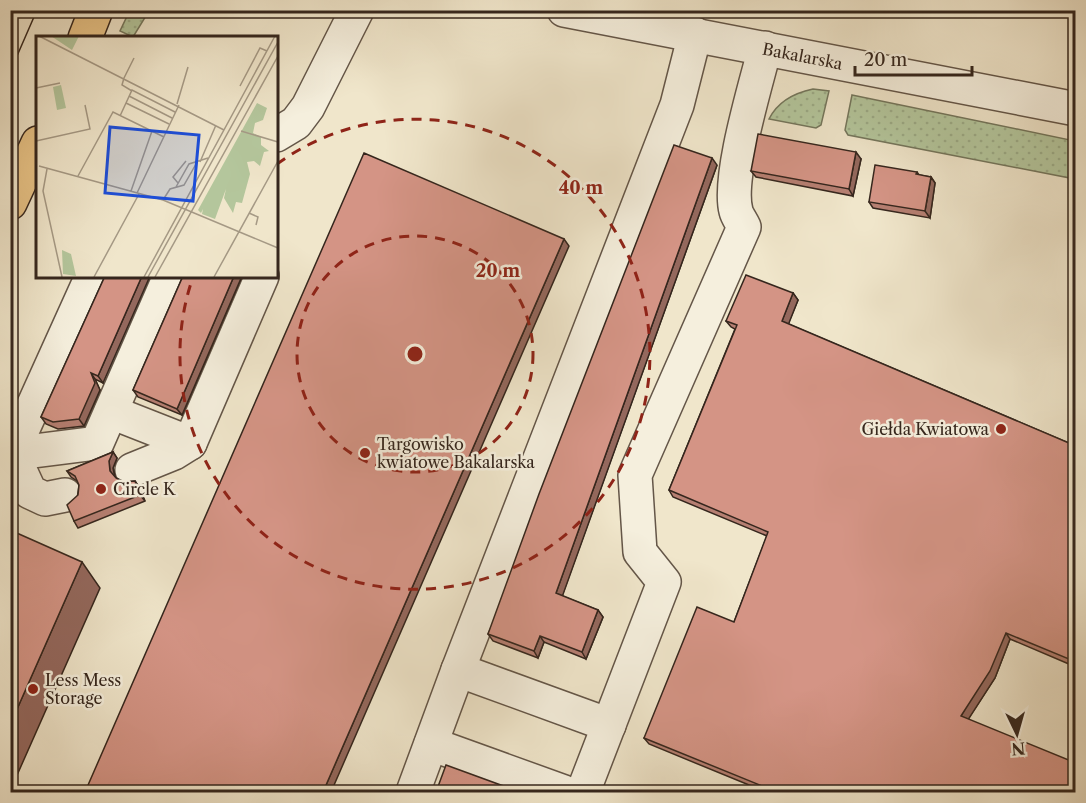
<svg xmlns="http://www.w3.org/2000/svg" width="1086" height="803" viewBox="0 0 1086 803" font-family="'Libre Caslon Text',serif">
	<defs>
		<pattern id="grass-dots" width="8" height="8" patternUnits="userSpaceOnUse" patternTransform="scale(1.5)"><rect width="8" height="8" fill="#b4c69c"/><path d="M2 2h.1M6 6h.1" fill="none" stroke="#9baa86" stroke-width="1.8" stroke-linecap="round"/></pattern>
	</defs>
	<rect width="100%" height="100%" fill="#f0e6cb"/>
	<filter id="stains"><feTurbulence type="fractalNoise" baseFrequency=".00333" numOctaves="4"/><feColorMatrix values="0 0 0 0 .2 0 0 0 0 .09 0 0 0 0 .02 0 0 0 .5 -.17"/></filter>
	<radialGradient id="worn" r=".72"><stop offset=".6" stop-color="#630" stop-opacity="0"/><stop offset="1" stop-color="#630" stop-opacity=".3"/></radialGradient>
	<path fill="url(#grass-dots)" stroke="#74765c" stroke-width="1.5" d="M130,10l19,1 -16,26 -13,-6z
		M813,89l16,2 -8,34 -5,3 -47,-9c9,-18 25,-26 44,-30z
		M852,95l223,46v38l-227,-44 -3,-5z"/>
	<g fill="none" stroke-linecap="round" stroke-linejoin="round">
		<defs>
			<g id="minor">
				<path id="s1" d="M564,10l512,99"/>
				<path d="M276,135l20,-12 12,-16 49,-97"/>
				<path d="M111,412l79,31"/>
				<path d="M10,454l87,-11 73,-167"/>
				<path d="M132,470l42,-17 16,-10 72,-167"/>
				<path d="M65,495l-20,4 -15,-7 -18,-39 80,-177"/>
				<path d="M458,670l151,55"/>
				<path d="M431,744l133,48"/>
				<path d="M413,792l45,-122 219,-565 18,-71"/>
				<path d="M583,792l81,-210 -24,-30 -5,-77 109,-248c-2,-5 -7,-11 -8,-16 -9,-33 20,-127 29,-163"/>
			</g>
			<path id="major" d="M85,38l11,-28
				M10,203l28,-60"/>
		</defs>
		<use href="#minor" stroke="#645648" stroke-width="36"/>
		<use href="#major" stroke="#35261d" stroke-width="36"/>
		<use href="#minor" stroke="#f5efdd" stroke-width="33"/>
		<use href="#major" stroke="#e8c386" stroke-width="33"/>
		<path stroke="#35261d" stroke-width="1.5" d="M10,16l3,-6
			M10,72l27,-62"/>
	</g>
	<path fill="#b67f72" stroke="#35261d" stroke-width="1.5" d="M861,159l-8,37 -97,-19 -5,-6z
		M717,165l-155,431 36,14 5,7 -17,42 -42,-17 -6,16 -45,-17 -5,-7z
		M917,172l2,3 12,2 4,6 -5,35 -57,-10 -4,-6z
		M105,276l-2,107 -8,-4 5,11 -16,36 -26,3 -12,-5 -5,-7z
		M183,276h59l-60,139 -44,-18 -5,-7z
		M793,293l5,7 -10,24 288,122v221l-66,-28 -15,39 -27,41 108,73h-310l-117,-48 -5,-6 90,-116 33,-86 -94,-39 -4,-7 66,-161 -4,-2 -5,-6z
		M113,452l4,6 -4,10 2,8 1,2 8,4 11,-1 4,6 6,14 -67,27 -4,-7 5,-36 -2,-4 -6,-4 -4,-6z"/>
	<path fill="#94685d" stroke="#35261d" stroke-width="1.5" d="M856,152l5,7 -8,37 -4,-7z
		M712,158l5,7 -156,435 -5,-7z
		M931,177l4,6 -5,35 -5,-7z
		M564,239l5,7 -238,546h-8z
		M142,276h8l-47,107 -5,-7z
		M234,276h8l-60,139 -5,-6z
		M793,293l5,7 -11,28 -5,-7z
		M91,373l4,6 5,11 -16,36 -5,-7z
		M113,452l4,6 -4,10 2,10 -5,-7 -1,-10z
		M135,481l4,6 6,14 -5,-6z
		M82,562l18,26 -90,203v-66z
		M598,610l5,7 -17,42 -4,-7z
		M1006,633l4,6 -15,39 -29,45 -5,-7z
		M540,636l4,6 -6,16 -4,-7z"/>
	<path fill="#d49485" stroke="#35261d" stroke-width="1.5" d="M758,134l98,18 -7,37 -98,-18z
		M674,145l38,13 -156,435 42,17 -16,42 -42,-16 -6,15 -46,-17 51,-140z
		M364,153l200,86 -241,553h-238z
		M875,165l42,7 -1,2 15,3 -6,34 -56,-9z
		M746,275l47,18 -11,28 294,125v216l-70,-29 -16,38 -29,45 115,47v29h-299l-133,-54 53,-131 37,15 34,-90 -99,-42 68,-165 -11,-4z
		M105,276h37l-44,100 -7,-3 4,10 -16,36 -26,3 -12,-5z
		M183,276h51l-57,133 -44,-19z
		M113,452l-4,9 1,10 6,7 8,4 11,-1 5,14 -66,26 -7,-16 11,-10 1,-10 -4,-9 -8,-5z
		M10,530l72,32 -72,163z
		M446,765l74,27h-84z"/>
	<g fill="none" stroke="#8f2418" stroke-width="3" stroke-dasharray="10 8">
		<circle cx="415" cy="354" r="118"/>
		<path d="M277 164A235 235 0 1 1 193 277"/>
	</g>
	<g fill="#8f2418" stroke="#f5efdd" stroke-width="2">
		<circle cx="1001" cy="429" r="6"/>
		<circle cx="365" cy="453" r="6"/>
		<circle cx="101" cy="489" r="6"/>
		<circle cx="33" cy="689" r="6"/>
	</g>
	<g text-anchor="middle" stroke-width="5" stroke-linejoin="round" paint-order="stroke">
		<g font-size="16" fill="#35261d" stroke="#f5efdd">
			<text dy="6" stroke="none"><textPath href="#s1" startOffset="243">Bakalarska</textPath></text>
		</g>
		<g font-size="16" fill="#35261d" stroke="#f5efdd" text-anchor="start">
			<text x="989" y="435" text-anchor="end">Giełda Kwiatowa</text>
			<text x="377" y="450">Targowisko<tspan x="377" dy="18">kwiatowe Bakalarska</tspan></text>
			<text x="113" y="495">Circle K</text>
			<text x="45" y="686">Less Mess<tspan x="45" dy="18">Storage</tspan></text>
		</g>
	</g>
	<g transform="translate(36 36)">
		<rect width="242" height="242" fill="#f0e6cb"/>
		<path d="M15,0h28l-7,14zM25,49l5,23 -9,2 -4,-23zM221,67l10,5 -4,12 -8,3 -2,10 8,4v8l8,6 -5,1 -4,14 -6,-5 -7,1 3,12 -8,29 -6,-1 -3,11 -9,-15 2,-9 -11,30 -13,-5 1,-5 -2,4 -3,-3zM26,214l9,4 5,22 -13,-2z" fill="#b4c69c"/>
		<path fill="none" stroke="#a59985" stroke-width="1.5" d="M3,0l185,94M88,42l10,-20M88,42l-2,7 10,6M204,50l20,-38 7,3M0,52l24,-5M93,60l43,22M90,67l43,21M141,68l11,-37M84,80l12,-26 43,22M205,95l37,11M0,105l54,-12 -5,-24M164,126l16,-37M3,130l124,34 115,48M11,133l-4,22 19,86M42,140l35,-64 51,25M142,147l-5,-6 13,-16M140,151l13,-23 19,-6M95,155l21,-60M101,157l42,-88M127,164l7,-11 14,-4 12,-21M213,177l9,4 -2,8M58,241l45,-83M108,241l131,-241M112,241l130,-235M119,241l123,-221M178,241l64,-116"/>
		<path fill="#1d4ed8" fill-opacity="0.15" stroke="#1d4ed8" stroke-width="3" d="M74,91l89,8 -6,66 -88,-8z"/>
		<rect width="242" height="242" fill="none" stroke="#35261d" stroke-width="3"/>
	</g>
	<circle cx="415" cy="354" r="9" fill="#8f2418" stroke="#f5efdd" stroke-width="3"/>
	<g font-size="18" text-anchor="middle" font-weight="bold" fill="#8f2418" stroke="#f5efdd" stroke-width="5" stroke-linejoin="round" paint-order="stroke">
		<text x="581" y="194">40 m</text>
		<text x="498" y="277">20 m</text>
	</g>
	<rect width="1086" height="803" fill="none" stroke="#f0e6cb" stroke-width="36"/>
	<rect x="12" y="12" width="1062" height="779" fill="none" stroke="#35261d" stroke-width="3"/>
	<rect x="18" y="18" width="1050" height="767" fill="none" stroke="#35261d" stroke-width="1.5"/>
	<g transform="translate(1017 734) rotate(175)" stroke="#f5efdd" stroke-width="4.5" paint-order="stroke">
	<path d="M0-4.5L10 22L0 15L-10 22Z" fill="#35261d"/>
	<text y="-9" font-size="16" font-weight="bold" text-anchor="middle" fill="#35261d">N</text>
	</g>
	<path d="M855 66v9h117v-9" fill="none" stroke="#35261d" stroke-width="3"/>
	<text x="864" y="66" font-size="18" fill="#35261d" stroke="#f5efdd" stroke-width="4.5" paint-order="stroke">20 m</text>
	<rect width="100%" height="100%" filter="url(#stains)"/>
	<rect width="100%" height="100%" fill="url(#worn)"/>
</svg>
